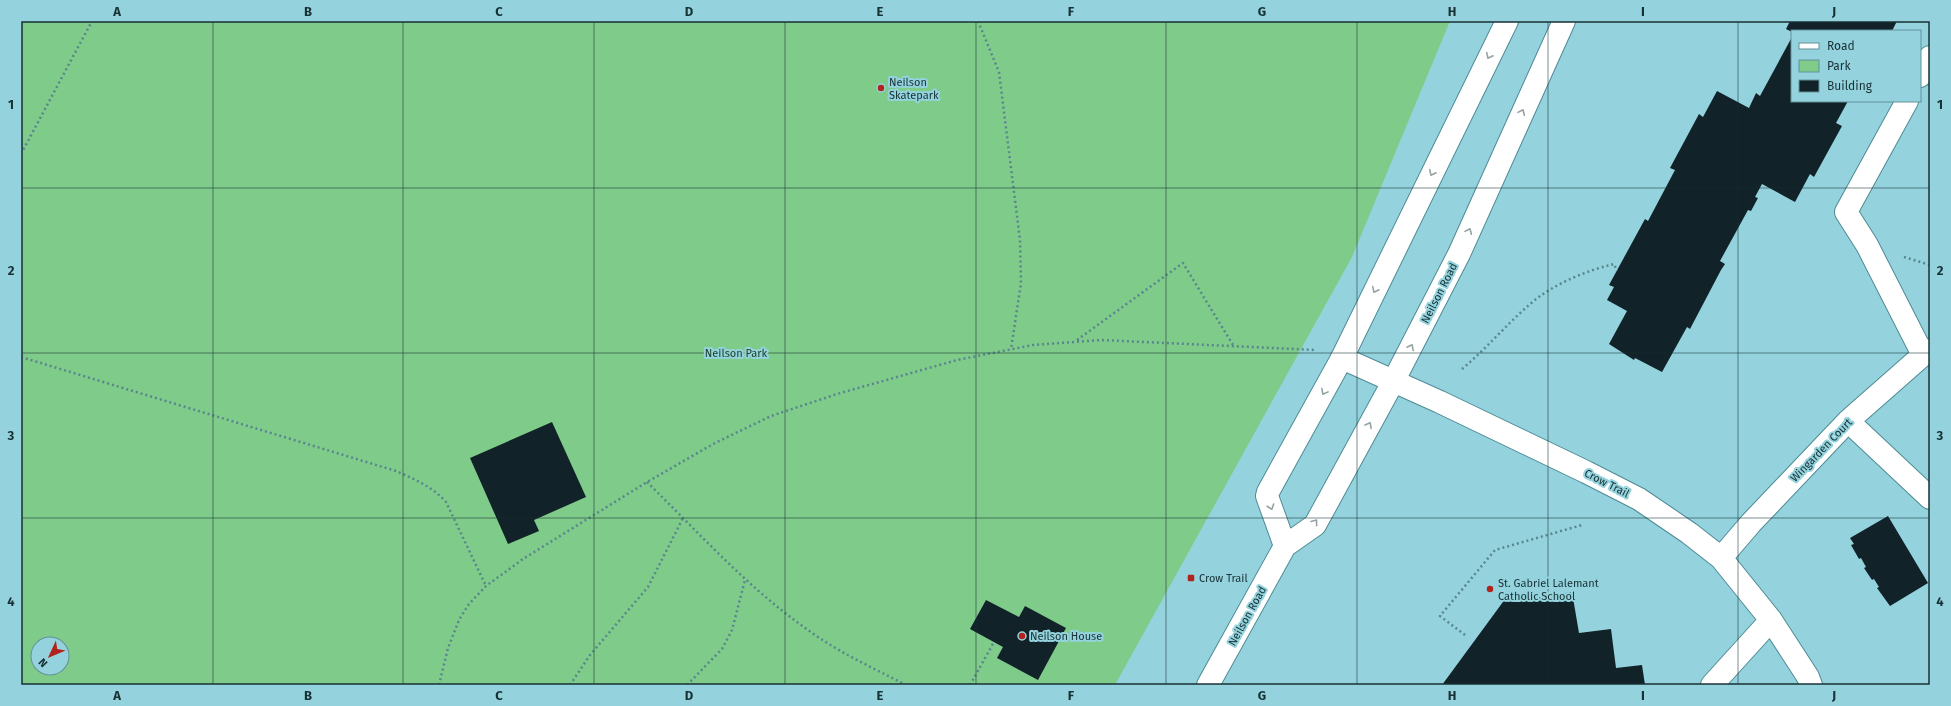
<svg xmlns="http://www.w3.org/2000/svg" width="1951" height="706" viewBox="0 0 1951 706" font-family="'Fira Sans',sans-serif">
	<rect width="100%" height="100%" fill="#94d3dd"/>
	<path fill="#7fcb8a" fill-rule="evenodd" d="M21,21h1429l-98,236 -237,428h-1094zM38,644h24v24h-24z"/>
	<path fill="#112229" d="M1790,21h107l-5,10 -100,1 -6,-3z
		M1792,37v64h56l-12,22 6,3 -28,51 -4,-3 -15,28 -33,-18 -7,13 3,1 -7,13 -3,-1 -28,51 5,3 -4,6 -31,59 -3,-2 -25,45 -27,-14 -1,2 -25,-16 18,-33 -20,-11 7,-13 -5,-2 36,-66 3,2 27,-51 -5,-2 29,-54 4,3 14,-26 32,17 7,-15 4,3z
		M552,422l34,75 -52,23 5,11 -31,13 -38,-86z
		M1888,516l40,67 -38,23 -13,-18 2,-1 -5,-8 -2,1 -8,-12 2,-1 -5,-9 -2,1 -8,-14 3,-1 -4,-6z
		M1511,591l11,9 50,-8 7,41 32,-4 5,39 26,-3 3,20h-203z
		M986,600l33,17 6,-11 41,22 -28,52 -41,-22 6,-11 -33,-18z"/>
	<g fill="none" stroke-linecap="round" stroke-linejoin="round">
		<defs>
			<path id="minor" d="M1920,76l10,-19
				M1907,101l-61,111 21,33 56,110
				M1342,358l98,44 146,70 53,27 50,34 32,25 50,62 37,57 3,8
				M1848,421l82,77
				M1721,558l30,-35 97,-102 75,-66 7,-5
				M1712,685l59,-65"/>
			<path id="major" d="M1285,546l-18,-50 1,-4 74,-134 165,-337
				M1208,685l77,-139 30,-21 78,-143 66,-128 105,-233"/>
		</defs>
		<use href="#minor" stroke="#4e8b95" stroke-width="24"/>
		<use href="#major" stroke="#4e8b95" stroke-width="24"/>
		<path stroke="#59868d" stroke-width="2.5" stroke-dasharray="2 3" stroke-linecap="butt" d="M978,21l21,51 21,168 1,43 -10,66
			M21,154l71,-133
			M1904,257l26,8
			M1077,340l106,-77 50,82
			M21,357l375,114c18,8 37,16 50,31l40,84
			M1462,369c24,-20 44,-44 67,-64 22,-20 56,-34 85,-41l3,7
			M647,482c52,51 101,106 161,148 30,22 65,38 98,55
			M1465,635l-25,-19 55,-66 87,-25
			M439,685l9,-37 11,-28 10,-16 17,-18 37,-27 124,-77 68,-39 56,-27 66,-22 120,-34 76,-15 68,-5 215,10
			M570,685l20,-30 58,-68 35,-69
			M687,685l35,-36 10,-19 13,-50
			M970,685l24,-43"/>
		<use href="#minor" stroke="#fff" stroke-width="22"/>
		<use href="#major" stroke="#fff" stroke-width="22"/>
	</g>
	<defs><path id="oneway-chevron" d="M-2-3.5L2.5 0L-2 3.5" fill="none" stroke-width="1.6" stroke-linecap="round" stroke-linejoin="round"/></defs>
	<g stroke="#97a2a4">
		<use href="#oneway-chevron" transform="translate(1489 56) rotate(116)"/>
		<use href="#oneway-chevron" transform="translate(1522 112) rotate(-66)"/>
		<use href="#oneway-chevron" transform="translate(1432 173) rotate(116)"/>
		<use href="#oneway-chevron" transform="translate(1469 231) rotate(-66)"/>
		<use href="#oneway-chevron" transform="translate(1375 290) rotate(116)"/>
		<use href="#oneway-chevron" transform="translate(1411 347) rotate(-63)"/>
		<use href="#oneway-chevron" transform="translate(1324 392) rotate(118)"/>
		<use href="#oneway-chevron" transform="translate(1369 425) rotate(-61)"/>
		<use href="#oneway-chevron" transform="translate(1271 507) rotate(71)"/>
		<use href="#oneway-chevron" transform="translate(1315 522) rotate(-53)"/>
	</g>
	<path fill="none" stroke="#173135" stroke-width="1" stroke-opacity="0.55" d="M213,21v664M403,21v664M594,21v664M785,21v664M976,21v664M1166,21v664M1357,21v664M1548,21v664M1738,21v664M21,188h1909M21,353h1909M21,518h1909"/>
	<g fill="#b2231e" stroke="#94d3dd" stroke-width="1.5">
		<circle cx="881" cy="88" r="4"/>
		<rect x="1187" y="574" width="8" height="8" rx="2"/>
		<circle cx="1490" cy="589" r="4"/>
		<circle cx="1022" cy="636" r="4"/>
	</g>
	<g text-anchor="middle" stroke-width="4" stroke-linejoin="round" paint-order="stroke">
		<g font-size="11" fill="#173135" stroke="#94d3dd" text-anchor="start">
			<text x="889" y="86">Neilson<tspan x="889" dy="13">Skatepark</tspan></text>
			<text x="1199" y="582">Crow Trail</text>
			<text x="1498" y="587">St. Gabriel Lalemant<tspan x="1498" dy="13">Catholic School</tspan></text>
			<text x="1030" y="640">Neilson House</text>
		</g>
		<g font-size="11" fill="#173135" stroke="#94d3dd">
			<text transform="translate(1439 293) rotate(-63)" y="4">Neilson Road</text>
			<text transform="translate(1821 450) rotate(-46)" y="4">Wingarden Court</text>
			<text transform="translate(1607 483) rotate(27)" y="4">Crow Trail</text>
			<text transform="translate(1247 616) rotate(-61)" y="4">Neilson Road</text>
		</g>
		<g font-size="11" fill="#193d20" stroke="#94d3dd">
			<text x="736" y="357">Neilson Park</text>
		</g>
	</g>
	<rect width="1951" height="706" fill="none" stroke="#94d3dd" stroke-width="44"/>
	<rect x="1791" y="30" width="130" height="72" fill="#94d3dd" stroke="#62929a"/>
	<rect x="1799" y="43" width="20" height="6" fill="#ffffff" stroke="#62929a"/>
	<text x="1827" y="50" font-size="12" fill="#173135">Road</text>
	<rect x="1799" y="60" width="20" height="12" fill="#7fcb8a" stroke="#62929a"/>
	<text x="1827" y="70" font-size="12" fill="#173135">Park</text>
	<rect x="1799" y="80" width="20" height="12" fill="#112229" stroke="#62929a"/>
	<text x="1827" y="90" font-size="12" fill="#173135">Building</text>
	<g transform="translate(50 656) rotate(226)"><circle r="19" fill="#94d3dd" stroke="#62929a"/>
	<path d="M0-3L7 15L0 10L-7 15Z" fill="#b2231e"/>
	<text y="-6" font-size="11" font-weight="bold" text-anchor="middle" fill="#173135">N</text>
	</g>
	<rect x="22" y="22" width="1907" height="662" fill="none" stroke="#173135" stroke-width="1.5"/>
	<g font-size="13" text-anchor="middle" font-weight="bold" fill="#173135">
		<text x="117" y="16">A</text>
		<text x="308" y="16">B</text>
		<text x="499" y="16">C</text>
		<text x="689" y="16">D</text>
		<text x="880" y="16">E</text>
		<text x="1071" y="16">F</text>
		<text x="1262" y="16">G</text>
		<text x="1452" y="16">H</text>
		<text x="1643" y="16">I</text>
		<text x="1834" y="16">J</text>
		<text x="11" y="109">1</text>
		<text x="1940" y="109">1</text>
		<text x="11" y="275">2</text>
		<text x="1940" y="275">2</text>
		<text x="11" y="440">3</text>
		<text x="1940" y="440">3</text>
		<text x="11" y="606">4</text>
		<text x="1940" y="606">4</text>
		<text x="117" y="700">A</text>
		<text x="308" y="700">B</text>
		<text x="499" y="700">C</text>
		<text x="689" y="700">D</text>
		<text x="880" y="700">E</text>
		<text x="1071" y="700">F</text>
		<text x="1262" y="700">G</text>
		<text x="1452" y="700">H</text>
		<text x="1643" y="700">I</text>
		<text x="1834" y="700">J</text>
	</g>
</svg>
